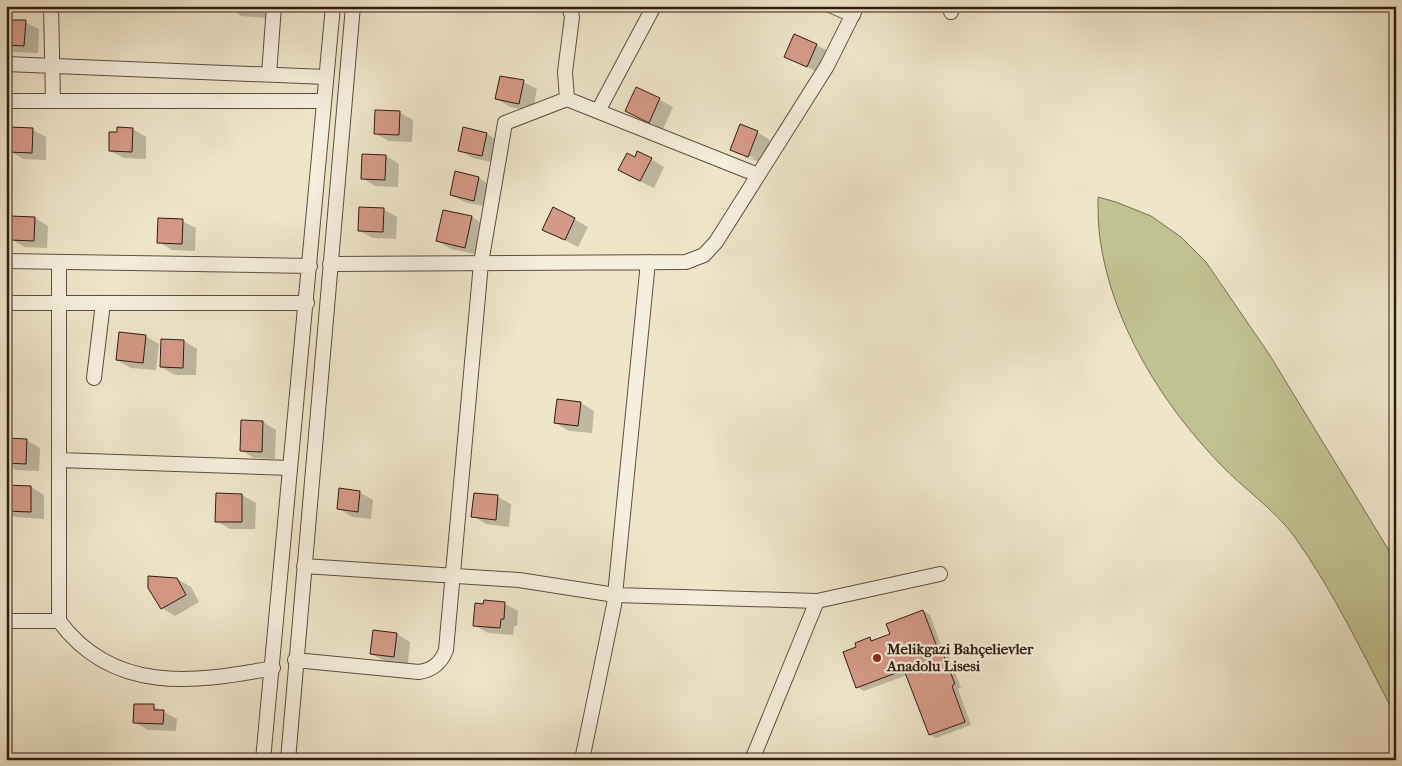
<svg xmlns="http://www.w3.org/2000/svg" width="1402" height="766" viewBox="0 0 1402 766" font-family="'IM FELL French Canon',serif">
	<rect width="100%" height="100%" fill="#efe6ca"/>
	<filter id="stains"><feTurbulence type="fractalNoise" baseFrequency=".004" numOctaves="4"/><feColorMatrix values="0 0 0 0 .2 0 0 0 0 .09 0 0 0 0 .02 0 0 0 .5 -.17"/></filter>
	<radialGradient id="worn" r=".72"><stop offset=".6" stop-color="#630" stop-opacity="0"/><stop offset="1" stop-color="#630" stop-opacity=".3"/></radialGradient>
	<path fill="#c1c291" stroke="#796e51" d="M1098,197l18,5 35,14 30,21 25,25 63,92 127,208v155c-32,-61 -62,-125 -102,-181 -17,-24 -52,-49 -73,-71 -59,-61 -109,-141 -121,-226 -2,-14 -2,-28 -2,-42z"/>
	<path fill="#0003" fill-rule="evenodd" d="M228,6h38l-1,12 -24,-2z
		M6,21l19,1 14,7 -1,24 -24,-1 -8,-5z
		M816,45l14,7 -9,22 -36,-18z
		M524,82l13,7 -4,22 -23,-4 -13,-8z
		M637,88l36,19 -10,22 -37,-18z
		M399,112l14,8 -1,22 -23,-1 -13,-7z
		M133,129l13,8v22l-22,-1 -14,-7 8,-17z
		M33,130l13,7v23l-23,-1 -14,-8z
		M757,132l13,8 -9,23 -30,-14zM744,154l10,4 -1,2 -9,-3z
		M487,134l13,8 -5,21 -22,-5 -14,-8z
		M386,156l13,8 -1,23 -23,-1 -13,-8z
		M635,158l16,1 13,8 -10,21 -21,-10z
		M479,178l13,8 -5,21 -22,-5 -14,-7z
		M383,209l14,8 -1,22 -23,-1 -13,-7z
		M472,217l13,8 -6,30 -28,-6 -13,-8z
		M35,218l13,8 -1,22 -23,-1 -13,-8z
		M574,219l14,8 -10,20 -34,-18z
		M182,221l14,7 -1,23 -23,-1 -13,-8z
		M145,336l14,8 -3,26 -25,-2 -14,-8z
		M184,341l13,8 -1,26h-21l-14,-8z
		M581,403l13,8 -2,22 -23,-2 -14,-8z
		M263,422l13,8 -1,29 -21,-1 -13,-8z
		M6,440h20l14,8 -1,23 -23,-1 -10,-6z
		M6,487h25l13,8v24l-29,-2 -9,-4z
		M359,492l14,8 -2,19 -19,-2 -13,-8z
		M217,494l25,1 14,8 -1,26h-25l-14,-8z
		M498,497l13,7 -2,23 -23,-3 -13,-8z
		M177,579l14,8 8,15 -24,14 -13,-8z
		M485,602l20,2 13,7 -1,15h-3l-1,9 -25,-2 -14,-8z
		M923,611l7,4 12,33 5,3 14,37 -3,1 13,36 -35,13 -6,-3 -23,-60 -43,16 -7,-4 1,-40 12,-8 4,2 18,-6z
		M397,634l13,8 -2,22 -23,-3 -14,-7z
		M153,706l24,13 -1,12 -28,-1 -14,-8z"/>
	<path fill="#d59a87" stroke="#311a11" d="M226,6h26l-1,5 -25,-2z
		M6,20h20l-2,26 -18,-1z
		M794,34l23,10 -10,23 -23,-10z
		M500,76l24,4 -5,24 -24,-5z
		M636,87l24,11 -11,25 -24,-12z
		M375,110l25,1 -1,24 -25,-1z
		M740,124l18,7 -10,26 -18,-7z
		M9,127l24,1 -1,25 -24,-1z
		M117,127l16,1 -1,24 -23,-1v-19h8z
		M463,127l24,6 -5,23 -24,-5z
		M637,151l15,7 -12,23 -22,-11 9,-17 8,4z
		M362,154l24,1 -1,25 -24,-1z
		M455,171l24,6 -5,24 -24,-6z
		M359,207l25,1 -1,24 -25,-1z
		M553,207l22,11 -10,22 -23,-10z
		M443,210l29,6 -7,32 -29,-7z
		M10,216l25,1 -1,24 -24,-1z
		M158,218l25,1 -1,25 -25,-1z
		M119,332l27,3 -3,28 -27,-3z
		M161,339l23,1 -1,28 -23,-1z
		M557,399l24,3 -3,24 -24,-3z
		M241,420l22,1 -1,31 -22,-1z
		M6,438l21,1 -1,25 -20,-1z
		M6,485l25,1v26l-25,-1z
		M339,488l21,3 -2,21 -21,-3z
		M216,493l26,1v28h-27z
		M474,493l24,2 -2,25 -25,-3z
		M148,576l29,2 9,17 -25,14 -13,-21z
		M484,600l21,2 -1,17h-3l-1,9 -27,-2 2,-23 8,1z
		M923,610l14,37 3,-1 15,38 -3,2 13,36 -36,13 -25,-65 -48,18 -13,-36 13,-5 -1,-4 15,-6 1,4 19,-7 -4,-10z
		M373,630l24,3 -3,24 -24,-3z
		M134,704h20v6h10l-1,14 -30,-1z"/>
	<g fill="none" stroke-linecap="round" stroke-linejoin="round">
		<defs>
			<path id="minor" d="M51,6l2,95
				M832,6l21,9
				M950,6l1,6
				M6,64l320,13
				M269,74l5,-68
				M567,99l-2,-27 7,-55 -3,-11
				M6,101h318
				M598,111l56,-105
				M6,261l304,5
				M59,262v359
				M330,264l356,-2 18,-7 12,-13 111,-176 30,-60
				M6,303h301
				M94,378l9,-75
				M59,460l231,8
				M304,566l215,14 96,15 202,6 123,-27
				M6,621h53c54,73 135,62 214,47
				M295,660l124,12c14,-2 22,-9 27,-22l35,-387 24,-140 62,-24 191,76
				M263,760l70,-754
				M288,760l65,-754
				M582,760l32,-155 34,-343
				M752,760l65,-159"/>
		</defs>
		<use href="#minor" stroke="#604d3f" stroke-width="16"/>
		<use href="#minor" stroke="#f5efdd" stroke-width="14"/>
	</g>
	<circle fill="#8f2418" stroke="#f5efdd" stroke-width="2" cx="877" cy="658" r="5"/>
	<g text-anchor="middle" stroke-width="4.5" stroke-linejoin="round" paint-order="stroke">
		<g font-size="15" font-weight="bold" fill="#311a11" stroke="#f5efdd" text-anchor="start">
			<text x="887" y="654">Melikgazi Bahçelievler<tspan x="887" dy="17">Anadolu Lisesi</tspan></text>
		</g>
	</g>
	<rect width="1402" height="766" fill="none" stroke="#efe6ca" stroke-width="25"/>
	<rect x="8" y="8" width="1387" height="751" fill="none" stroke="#311a11" stroke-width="2.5"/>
	<rect x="12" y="12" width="1377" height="741" fill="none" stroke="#311a11"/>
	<rect width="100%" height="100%" filter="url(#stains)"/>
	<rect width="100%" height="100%" fill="url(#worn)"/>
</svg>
